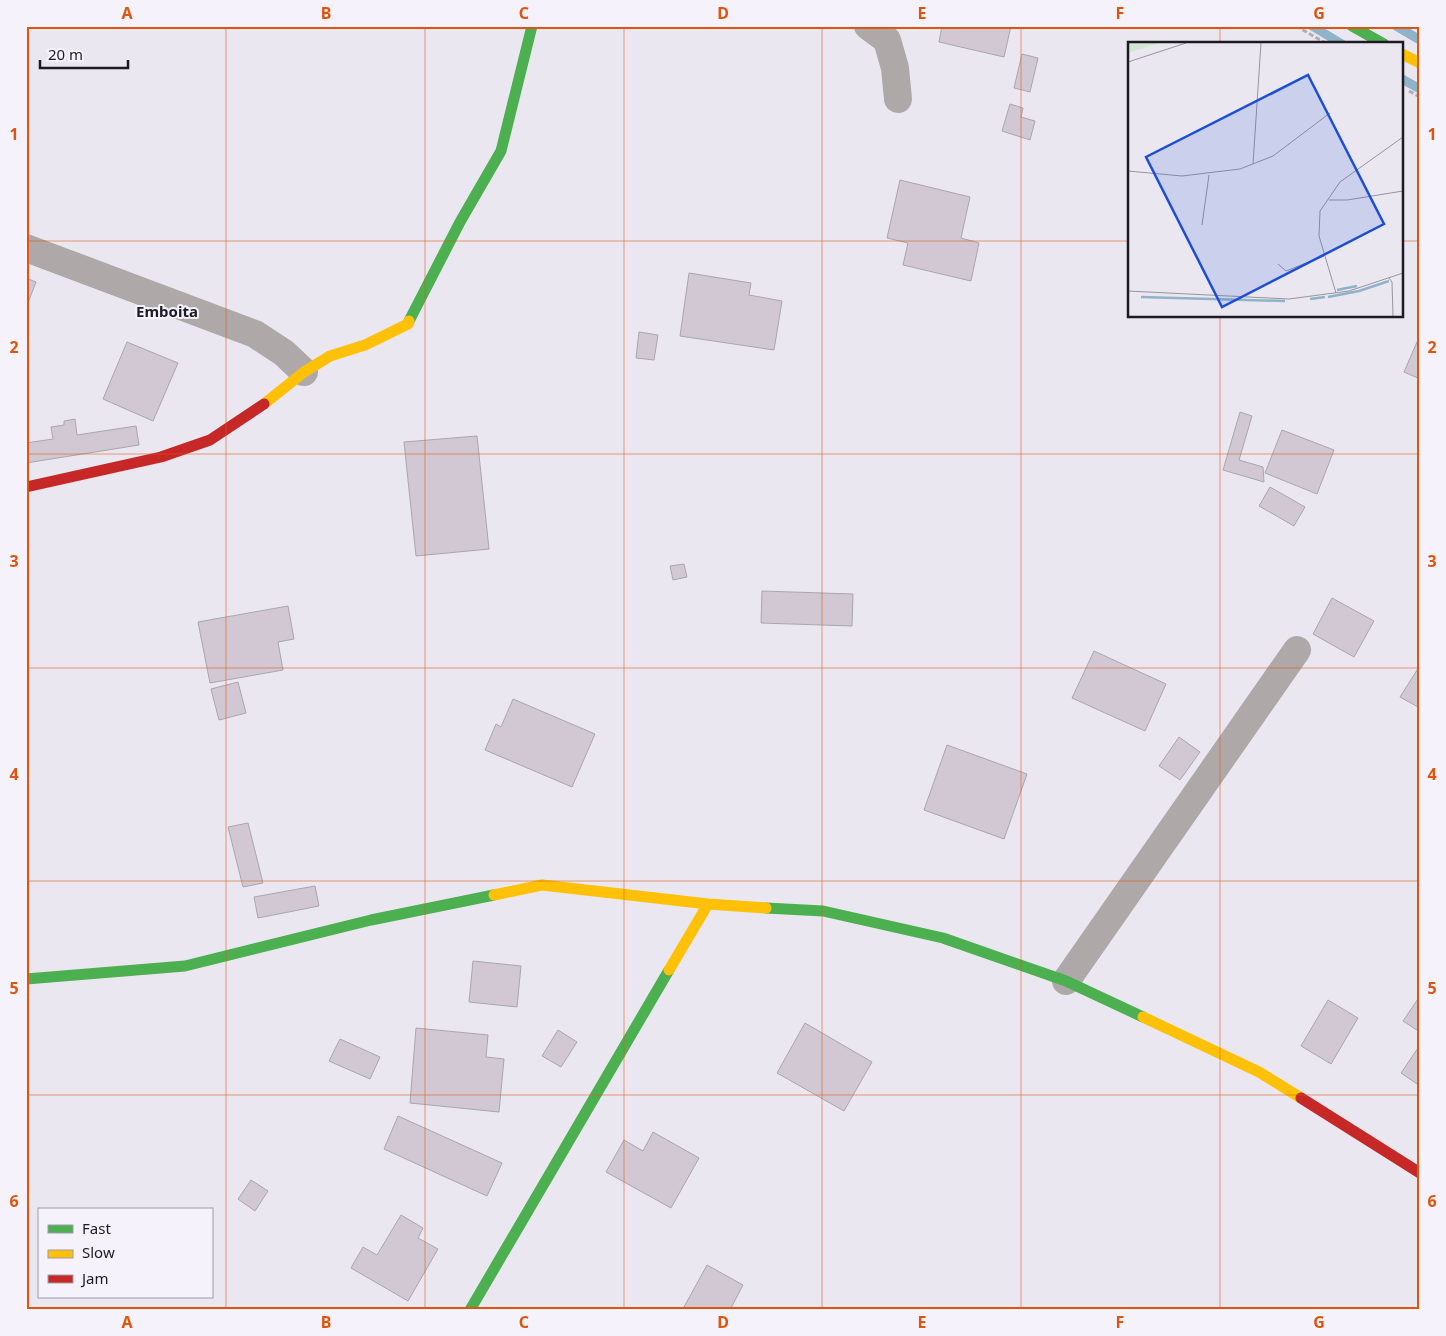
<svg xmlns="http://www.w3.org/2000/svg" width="1446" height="1336" viewBox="0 0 1446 1336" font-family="'Noto Sans',sans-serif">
	<rect width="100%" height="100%" fill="#eae7f1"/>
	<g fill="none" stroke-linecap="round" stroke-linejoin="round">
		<path stroke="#8fb3c8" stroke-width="9" d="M1312,26l30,18
			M1396,26l24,14
			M1402,79l18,10"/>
	</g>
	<path fill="#d2c8d3" stroke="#aaa6ac" d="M942,26h69l-7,31 -65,-15z
		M1022,54l16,4 -8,34 -16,-4z
		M1010,104l13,4 -2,9 14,4 -5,19 -28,-9z
		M900,180l70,17 -9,41 18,5 -8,38 -68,-16 5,-22 -21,-5z
		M689,273l62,10 -2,12 33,6 -8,49 -94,-14z
		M26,278l10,4 -10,26z
		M639,332l19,3 -4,25 -18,-2z
		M1420,335v44l-16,-7z
		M127,342l51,21 -25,58 -50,-22z
		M1240,412l12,4 -13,44 24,7 1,15 -41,-12z
		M75,419l2,16 59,-9 3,19 -113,18v-20l27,-4 -2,-12 13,-2v-4z
		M1282,430l52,20 -17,44 -52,-21z
		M477,436l12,113 -73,7 -12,-114z
		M1270,487l35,20 -11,19 -35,-20z
		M684,564l3,13 -14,3 -3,-14z
		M762,591l91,3 -1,32 -91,-3z
		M1332,598l42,23 -20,36 -41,-23z
		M288,606l6,33 -16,3 5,28 -73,13 -12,-61z
		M1094,651l72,33 -21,47 -73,-33z
		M1419,667h1v41l-20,-11z
		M238,682l8,31 -27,7 -8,-31z
		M513,699l82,35 -23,53 -87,-37 11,-26 5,3z
		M1179,737l21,15 -20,28 -21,-14z
		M947,745l80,29 -23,65 -80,-29z
		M248,823l15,60 -20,4 -15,-60z
		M315,886l4,20 -61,12 -4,-21z
		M473,961l48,5 -4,41 -48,-5z
		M1420,996v36l-17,-11z
		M1328,1000l30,18 -27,46 -30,-18z
		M805,1023l67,39 -28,49 -67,-38z
		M416,1028l72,7 -2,22 18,2 -5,53 -89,-9z
		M558,1030l19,12 -16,25 -19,-11z
		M340,1039l40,18 -10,22 -41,-18z
		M1420,1045v41l-19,-13z
		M398,1116l104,47 -15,33 -103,-47z
		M653,1132l46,26 -28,50 -65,-36 18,-32 19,11z
		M251,1180l17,11 -13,20 -17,-12z
		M401,1215l22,13 -5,10 20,11 -30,52 -57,-33 12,-21 14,8z
		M707,1265l36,20 -13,25h-42l-4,-3z"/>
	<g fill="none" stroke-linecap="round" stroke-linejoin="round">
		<path stroke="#b2adb0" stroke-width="3" stroke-dasharray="5 2.5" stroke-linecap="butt" d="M1296,26l31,18
			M1418,26l2,1
			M1409,91l11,6"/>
		<path stroke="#aea8a8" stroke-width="28" d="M868,26l19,14 8,28 3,31
			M26,248l229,86 29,19 20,19
			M1066,981l231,-331"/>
		<path stroke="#4caf50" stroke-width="11" d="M1352,26l32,18
			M409,321l51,-99 41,-71 31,-125
			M766,908l57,3 120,27 123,43 77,36
			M26,979l159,-13 186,-46 123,-25
			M470,1310l199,-340"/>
		<path stroke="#ffc107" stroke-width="11" d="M1402,54l18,9
			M264,404l40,-32 26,-16 35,-11 43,-21 1,-3
			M494,895l48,-10 166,19 58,4
			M669,970l39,-66
			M1143,1017l116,55 42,26"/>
		<path stroke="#c62828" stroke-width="11" d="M26,487l135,-30 49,-17 54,-36
			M1301,1098l119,75"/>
	</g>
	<path fill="none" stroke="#de560d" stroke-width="1" stroke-opacity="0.55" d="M226,26v1284M425,26v1284M624,26v1284M822,26v1284M1021,26v1284M1220,26v18M26,241h1104M1402,241h18M1220,316v994M26,454h1394M26,668h1394M26,881h1394M26,1095h1394"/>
	<g text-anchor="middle" stroke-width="4" stroke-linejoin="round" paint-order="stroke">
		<g font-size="15" font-weight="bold" fill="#1d1b22" stroke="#f5f2fc">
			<text x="167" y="317">Emboita</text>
		</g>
	</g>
	<g transform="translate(1128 42)">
		<rect width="275" height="275" fill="#eae7f1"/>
		<path d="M0,1h31l-31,10z" fill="#d3e5d3"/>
		<path fill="none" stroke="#8fb3c8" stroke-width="2.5" d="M209,248l20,-4M13,255l144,4M200,255l31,-6 30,-10M182,257l15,-2"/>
		<path fill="none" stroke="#98959e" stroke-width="1" d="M0,20l58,-19M125,122l8,-121M0,129l54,5 58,-7 33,-13 57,-43M201,158h18l56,-9M74,183l7,-50M150,222l8,7 38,-15M261,236l3,4 1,34M0,249l161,8 60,-8 54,-18M208,251l-17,-57 1,-25 20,-29 63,-45"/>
		<path fill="#1d4ed8" fill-opacity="0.15" stroke="#1d4ed8" stroke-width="2.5" d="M180,33l76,149 -162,83 -76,-150z"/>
		<rect width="275" height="275" fill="none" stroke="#1d1b22" stroke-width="2.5"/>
	</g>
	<rect width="1446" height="1336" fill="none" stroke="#f5f2fc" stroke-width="55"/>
	<rect x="38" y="1208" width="175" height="90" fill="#f5f2fc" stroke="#9f9ca5"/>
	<rect x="48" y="1225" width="25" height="8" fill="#4caf50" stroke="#9f9ca5"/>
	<text x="82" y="1234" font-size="15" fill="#1d1b22">Fast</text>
	<rect x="48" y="1250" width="25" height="8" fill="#ffc107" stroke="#9f9ca5"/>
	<text x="82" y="1258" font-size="15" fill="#1d1b22">Slow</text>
	<rect x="48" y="1275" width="25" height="8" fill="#c62828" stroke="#9f9ca5"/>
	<text x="82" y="1284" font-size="15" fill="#1d1b22">Jam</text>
	<path d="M40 60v8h88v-8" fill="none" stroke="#1d1b22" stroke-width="2.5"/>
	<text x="48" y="60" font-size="15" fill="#1d1b22" stroke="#f5f2fc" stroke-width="4" paint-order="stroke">20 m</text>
	<rect x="28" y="28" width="1390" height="1280" fill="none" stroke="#de560d" stroke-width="2"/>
	<g font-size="16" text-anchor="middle" font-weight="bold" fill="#de560d">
		<text x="127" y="19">A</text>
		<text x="326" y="19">B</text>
		<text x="524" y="19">C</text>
		<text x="723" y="19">D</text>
		<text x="922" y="19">E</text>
		<text x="1120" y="19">F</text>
		<text x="1319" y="19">G</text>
		<text x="14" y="140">1</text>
		<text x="1432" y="140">1</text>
		<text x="14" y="353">2</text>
		<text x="1432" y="353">2</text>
		<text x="14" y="567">3</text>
		<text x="1432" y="567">3</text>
		<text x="14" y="780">4</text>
		<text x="1432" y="780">4</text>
		<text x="14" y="994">5</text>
		<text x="1432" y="994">5</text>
		<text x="14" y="1207">6</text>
		<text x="1432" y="1207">6</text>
		<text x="127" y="1328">A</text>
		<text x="326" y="1328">B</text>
		<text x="524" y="1328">C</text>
		<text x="723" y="1328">D</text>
		<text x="922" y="1328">E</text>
		<text x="1120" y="1328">F</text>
		<text x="1319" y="1328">G</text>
	</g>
</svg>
